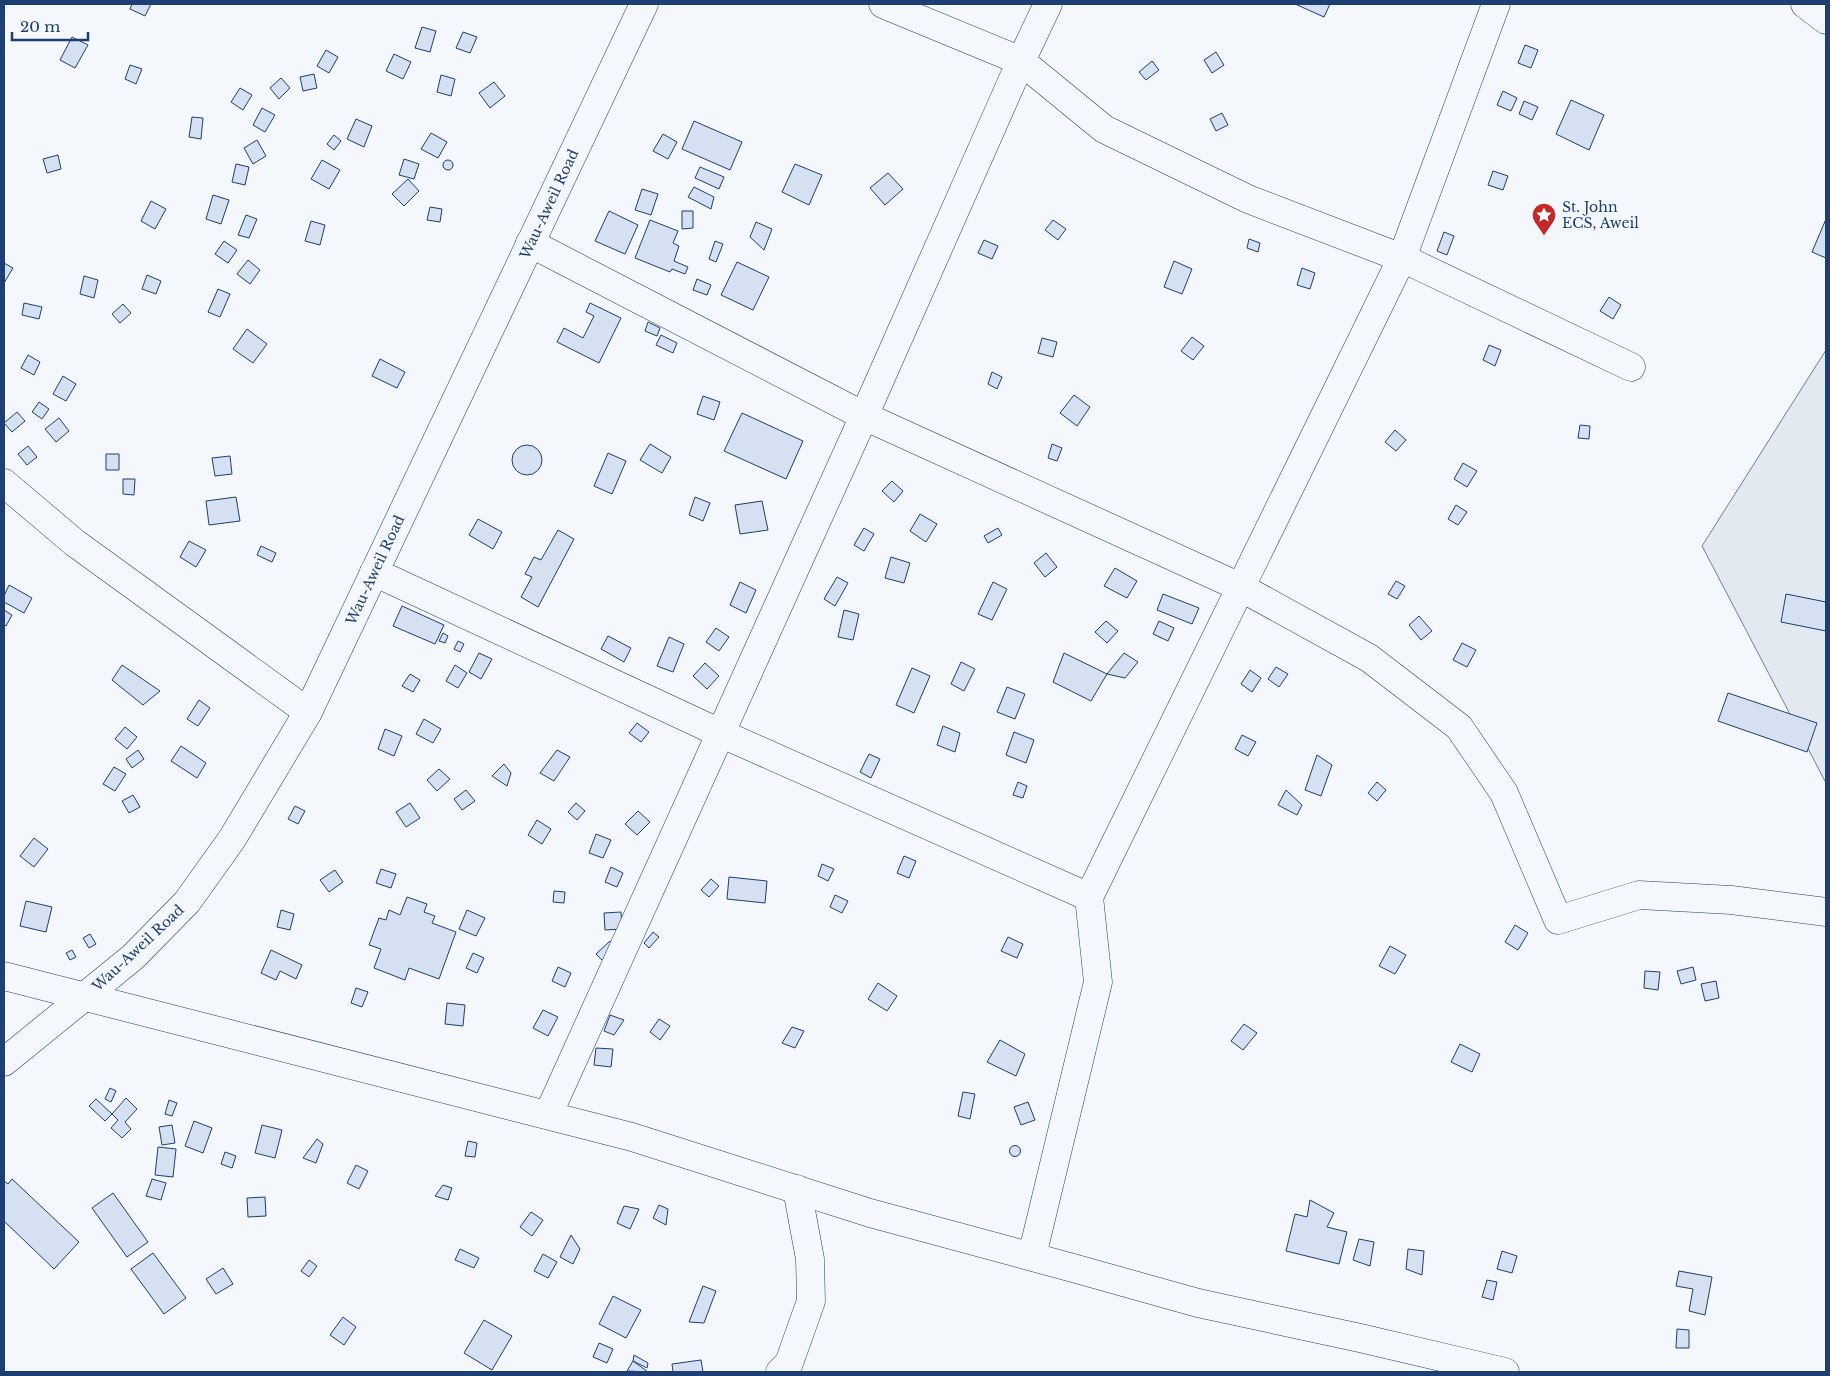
<svg xmlns="http://www.w3.org/2000/svg" width="1830" height="1376" viewBox="0 0 1830 1376" font-family="'Libre Baskerville',serif">
	<rect width="100%" height="100%" fill="#f4f7fb"/>
	<path fill="#e3e9f0" stroke="#687fa3" d="M1826,350v433l-124,-237z"/>
	<path fill="#d5e0f0" stroke="#1d3f73" d="M132,4h19l-6,12 -15,-7z
		M1295,4h35l-6,13z
		M422,27l14,4 -6,21 -15,-4z
		M463,32l14,5 -7,16 -14,-5z
		M72,37l16,8 -13,23 -15,-8z
		M1525,45l13,5 -7,18 -13,-5z
		M326,50l12,7 -9,16 -12,-7z
		M1216,52l8,13 -12,8 -8,-13z
		M394,54l17,8 -8,17 -17,-8z
		M1152,61l7,9 -13,10 -7,-8z
		M130,65l12,4 -6,15 -11,-5z
		M314,74l3,14 -14,3 -3,-14z
		M441,75l14,4 -4,17 -14,-4z
		M281,78l9,10 -11,11 -9,-11z
		M494,82l11,14 -15,12 -11,-15z
		M240,88l12,7 -9,15 -12,-8z
		M1503,91l14,7 -6,13 -14,-6z
		M1571,100l33,15 -15,35 -33,-16z
		M1524,101l14,6 -6,13 -13,-6z
		M262,108l13,7 -10,17 -12,-7z
		M1222,113l6,12 -12,6 -6,-12z
		M192,117l11,1 -2,21 -12,-2z
		M356,119l16,7 -8,21 -17,-8z
		M694,121l48,21 -12,28 -48,-21z
		M431,133l16,9 -9,16 -17,-9z
		M663,134l14,8 -9,17 -15,-8z
		M334,135l7,6 -7,9 -7,-6z
		M257,140l9,16 -13,8 -9,-16z
		M58,155l3,14 -14,4 -4,-14z
		M404,159l15,5 -5,15 -15,-4z
		M443 165a5 5 0 1 1 10 0a5 5 0 1 1-10 0Z
		M322,160l18,10 -11,19 -18,-10z
		M236,164l13,3 -4,18 -13,-3z
		M795,164l27,11 -13,30 -27,-13z
		M700,167l24,10 -5,12 -24,-11z
		M1493,171l15,5 -5,14 -15,-5z
		M888,173l15,16 -18,16 -15,-17z
		M408,179l11,12 -15,15 -12,-12z
		M694,187l20,10 -3,12 -23,-12z
		M642,189l16,5 -7,21 -16,-5z
		M213,195l16,5 -8,24 -15,-5z
		M151,201l15,8 -11,20 -14,-8z
		M430,207l12,2 -2,13 -13,-2z
		M609,211l29,14 -13,29 -30,-13z
		M682,211h11v17l-11,1z
		M246,215l11,4 -8,19 -11,-3z
		M1826,219v39l-14,-6z
		M650,220l28,11 -5,12 6,3 -5,15 14,6 -3,7 -13,-5 -2,3 -35,-14z
		M1053,220l13,9 -8,11 -13,-10z
		M311,221l14,4 -5,20 -15,-4z
		M756,222l16,7 -8,21 -14,-13z
		M1444,232l10,4 -7,19 -10,-4z
		M1249,239l11,4 -2,9 -11,-4z
		M984,240l14,6 -6,13 -14,-6z
		M224,241l13,9 -9,13 -13,-9z
		M715,241l8,3 -7,18 -7,-3z
		M248,260l12,10 -10,14 -13,-10z
		M1174,261l18,8 -10,25 -18,-7z
		M737,262l32,15 -16,33 -32,-15z
		M4,263l9,5 -9,15z
		M1302,268l13,5 -5,16 -13,-4z
		M147,275l14,6 -5,13 -14,-5z
		M84,276l14,4 -4,18 -14,-4z
		M697,279l14,6 -4,10 -14,-5z
		M218,289l12,5 -10,23 -12,-5z
		M1609,297l12,8 -8,14 -13,-8z
		M24,303l18,4 -3,12 -17,-4z
		M590,303l31,15 -22,45 -42,-21 7,-14 19,10 11,-22 -8,-4z
		M123,304l8,9 -11,10 -8,-9z
		M648,322l12,6 -3,8 -12,-5z
		M247,329l20,15 -14,19 -20,-14z
		M661,335l16,8 -4,10 -17,-8z
		M1192,337l12,9 -11,14 -12,-9z
		M1042,338l15,4 -4,15 -15,-4z
		M1489,345l12,5 -6,16 -12,-6z
		M28,355l12,7 -6,13 -13,-7z
		M380,359l25,13 -8,16 -25,-12z
		M992,372l10,5 -5,12 -9,-5z
		M63,376l13,8 -10,17 -13,-7z
		M1074,395l16,12 -13,19 -17,-13z
		M703,396l17,6 -6,18 -17,-6z
		M39,402l10,7 -7,10 -10,-7z
		M17,412l8,9 -13,11 -8,-9z
		M742,413l61,28 -17,38 -62,-28z
		M59,418l10,13 -13,11 -11,-13z
		M1580,425l10,1 -1,13 -11,-1z
		M1395,430l11,10 -10,11 -11,-9z
		M650,444l21,13 -9,16 -22,-13z
		M1052,444l10,4 -5,13 -9,-3z
		M512 460a15 15 0 1 1 30 0a15 15 0 1 1-30 0Z
		M28,446l9,11 -10,8 -9,-11z
		M608,453l18,8 -14,33 -18,-8z
		M106,454h13v16h-13z
		M230,456l2,18 -17,2 -3,-18z
		M1463,463l14,8 -10,16 -13,-8z
		M123,479h12l-1,16 -11,-1z
		M892,481l11,10 -9,11 -12,-11z
		M236,497l4,24 -31,4 -3,-24z
		M695,497l15,6 -7,18 -14,-6z
		M762,501l6,29 -28,4 -5,-29z
		M1456,505l11,7 -9,13 -10,-6z
		M920,514l17,10 -11,18 -16,-11z
		M478,519l24,13 -9,17 -24,-14z
		M864,528l10,6 -10,17 -10,-6z
		M998,528l4,7 -14,8 -4,-7z
		M558,530l16,9 -36,68 -17,-10 11,-20 -7,-3 9,-17 7,3z
		M189,541l17,9 -10,17 -16,-10z
		M261,546l15,7 -4,9 -15,-7z
		M1046,553l11,14 -12,10 -11,-14z
		M891,557l19,6 -6,20 -19,-5z
		M1115,568l22,13 -10,17 -23,-12z
		M837,577l11,6 -13,23 -11,-7z
		M1396,581l9,5 -8,13 -9,-5z
		M740,582l16,8 -10,23 -16,-8z
		M993,582l14,7 -15,31 -14,-6z
		M9,585l23,13 -8,15 -20,-11v-6z
		M1163,594l36,14 -7,16 -35,-14z
		M1786,594l40,8v29l-45,-9z
		M402,606l42,19 -9,19 -42,-18z
		M4,610l8,5 -6,11 -2,-2z
		M844,610l15,4 -6,26 -15,-3z
		M1419,616l13,15 -11,9 -12,-15z
		M1106,621l12,10 -11,12 -12,-11z
		M1159,621l15,7 -6,13 -15,-7z
		M716,628l13,9 -10,14 -13,-9z
		M443,633l5,3 -3,7 -6,-2z
		M608,636l23,12 -7,14 -23,-13z
		M669,637l15,7 -11,28 -16,-6z
		M458,641l6,3 -4,8 -6,-3z
		M1462,643l14,7 -9,17 -14,-7z
		M479,653l13,6 -11,20 -12,-7z
		M1064,653l43,21 -16,27 -38,-19z
		M1124,653l14,9 -13,16 -18,-4z
		M961,662l14,7 -11,22 -13,-7z
		M705,663l14,13 -12,13 -14,-13z
		M122,665l38,26 -17,14 -31,-25z
		M455,665l12,8 -9,15 -12,-7z
		M1276,667l12,7 -9,13 -11,-8z
		M912,668l18,8 -16,37 -18,-8z
		M1250,670l11,8 -9,14 -11,-8z
		M410,674l10,6 -7,12 -11,-6z
		M1007,687l18,7 -10,25 -18,-7z
		M1728,693l89,30 -10,29 -89,-31z
		M199,700l11,8 -12,18 -11,-7z
		M424,719l17,10 -8,14 -17,-9z
		M637,723l12,9 -8,10 -12,-9z
		M943,726l17,7 -5,19 -18,-7z
		M125,727l12,10 -10,12 -12,-10z
		M385,729l17,7 -8,20 -16,-7z
		M1014,732l20,8 -8,23 -20,-8z
		M1242,735l14,7 -8,14 -13,-7z
		M181,746l25,17 -9,15 -26,-17z
		M138,750l6,9 -12,9 -6,-9z
		M557,750l13,7 -16,24 -14,-8z
		M869,754l11,5 -9,19 -11,-6z
		M1317,755l15,10 -11,31 -16,-6z
		M504,764l7,9 -4,13 -15,-10z
		M114,767l12,7 -11,17 -12,-7z
		M439,769l11,10 -13,12 -10,-11z
		M1018,782l9,4 -4,12 -10,-3z
		M1377,782l9,8 -9,11 -9,-8z
		M466,790l9,11 -13,9 -8,-11z
		M1286,790l16,15 -5,10 -19,-10z
		M133,795l7,12 -11,6 -7,-12z
		M410,803l10,15 -14,9 -10,-15z
		M576,803l9,8 -8,9 -9,-8z
		M295,806l10,5 -7,13 -10,-5z
		M638,811l12,11 -13,13 -12,-11z
		M537,820l14,9 -9,15 -14,-9z
		M596,834l15,6 -8,18 -14,-5z
		M34,838l14,11 -14,18 -14,-11z
		M904,856l12,5 -7,17 -12,-5z
		M822,864l12,5 -6,12 -10,-5z
		M611,867l12,6 -6,14 -12,-5z
		M381,869l15,5 -5,14 -15,-5z
		M335,870l8,12 -14,10 -9,-12z
		M729,877l38,4 -2,22 -38,-4z
		M711,879l8,7 -10,11 -8,-7z
		M554,891l11,1 -1,11 -11,-1z
		M835,895l13,6 -6,12 -12,-6z
		M407,897l20,7 -3,8 11,4 -3,7 24,9 -17,47 -30,-11 -4,12 -31,-12 7,-19 -12,-4 10,-27 7,2 3,-10 11,5z
		M26,901l26,6 -6,25 -26,-6z
		M281,910l13,4 -4,16 -13,-3z
		M467,910l18,8 -9,18 -17,-7z
		M621,912l1,17 -17,1 -1,-17z
		M1515,925l13,8 -10,17 -13,-8z
		M653,932l6,5 -10,11 -5,-5z
		M90,934l6,10 -7,4 -6,-10z
		M1008,937l15,7 -6,14 -16,-7z
		M610,941l11,11 -14,13 -11,-11z
		M1390,946l16,9 -11,19 -16,-8z
		M72,950l4,7 -6,3 -4,-7z
		M271,950l31,15 -6,14 -16,-8 -4,9 -15,-7z
		M473,953l11,5 -7,15 -11,-5z
		M558,967l13,6 -6,14 -13,-6z
		M1693,967l3,13 -15,4 -4,-13z
		M1645,971l15,1 -2,18 -14,-2z
		M1716,981l3,17 -14,3 -4,-17z
		M878,983l19,13 -10,15 -19,-12z
		M356,988l12,4 -6,15 -11,-4z
		M447,1003l18,2 -2,21 -18,-2z
		M543,1010l15,7 -10,19 -15,-8z
		M610,1015l14,5 -10,15 -10,-4z
		M659,1019l11,7 -10,14 -10,-8z
		M1244,1024l13,9 -14,17 -12,-9z
		M792,1027l12,4 -9,17 -13,-5z
		M1000,1040l25,14 -9,22 -29,-14z
		M1460,1044l20,10 -8,18 -21,-10z
		M596,1048l17,1 -2,18 -17,-2z
		M110,1088l6,3 -5,11 -6,-3z
		M963,1092l12,2 -5,25 -12,-3z
		M126,1098l11,11 -12,13 6,7 -9,9 -11,-10 7,-8 -6,-6z
		M96,1099l16,15 -7,7 -16,-15z
		M169,1100l8,3 -5,13 -7,-2z
		M1028,1102l7,18 -14,5 -7,-18z
		M194,1121l18,7 -9,25 -18,-7z
		M172,1125l3,18 -13,2 -3,-18z
		M262,1125l20,5 -7,28 -20,-5z
		M317,1139l6,5 -7,19 -13,-5z
		M468,1141l9,2 -2,14 -10,-1z
		M1009.5 1151a5.5 5.5 0 1 1 11 0a5.5 5.5 0 1 1-11 0Z
		M158,1147l18,2 -3,28 -18,-2z
		M225,1152l11,4 -4,12 -11,-4z
		M356,1165l12,6 -9,18 -12,-6z
		M12,1179l67,63 -25,27 -50,-48v-40l4,3z
		M152,1179l14,4 -5,17 -15,-4z
		M443,1185l9,3 -4,12 -13,-4z
		M113,1193l35,49 -21,15 -35,-49z
		M265,1197l1,19 -18,1 -1,-19z
		M1310,1200l24,13 -7,14 20,5 -8,32 -53,-13 9,-37 12,3z
		M659,1205l9,4 -2,16 -13,-7z
		M624,1206l15,3 -9,20 -13,-6z
		M531,1212l12,8 -11,16 -12,-9z
		M571,1235l9,14 -7,15 -13,-7z
		M1359,1239l15,3 -4,24 -17,-6z
		M460,1249l19,9 -5,10 -19,-8z
		M1408,1249l16,2 -2,24 -16,-6z
		M1502,1251l15,5 -5,17 -15,-4z
		M153,1253l33,45 -22,16 -33,-45z
		M543,1254l14,8 -9,16 -14,-7z
		M309,1260l8,6 -8,11 -8,-6z
		M223,1268l10,16 -17,10 -10,-15z
		M1679,1271l33,6 -7,38 -16,-4 4,-22 -17,-3z
		M1487,1280l10,2 -4,18 -11,-3z
		M703,1286l13,5 -12,32 -15,-1z
		M613,1296l28,14 -15,28 -27,-14z
		M343,1317l13,10 -12,18 -14,-10z
		M484,1320l28,16 -20,34 -28,-17z
		M1677,1329l12,1v18h-13z
		M599,1343l14,6 -6,14 -14,-6z
		M634,1355l14,8 -1,5 -14,-7z
		M701,1360l2,12h-30l-1,-8z
		M633,1361l15,11 -21,-1z"/>
	<g fill="none" stroke-linecap="round" stroke-linejoin="round">
		<defs>
			<path id="minor" d="M883,4l138,57 83,68 144,70 154,59 229,109
				M1805,4l21,16
				M530,243l334,173 376,171 129,71 90,69 45,66 54,127 81,-25 92,5 95,12
				M4,483l71,60 233,169
				M374,572l346,161 369,164
				M4,976l628,161 238,76 203,55 125,35 162,35 145,34
				M548,1115l316,-699 157,-355 27,-57
				M1032,1256l66,-274 -9,-85 313,-639 94,-254
				M780,1372l9,-9 22,-62 -1,-42 -13,-70"/>
			<path id="major" d="M4,1062l129,-105 54,-55 45,-63 76,-127 336,-708"/>
		</defs>
		<use href="#minor" stroke="#1d3f73" stroke-width="29"/>
		<use href="#major" stroke="#1d3f73" stroke-width="29"/>
		<use href="#minor" stroke="#f4f7fb" stroke-width="28"/>
		<use href="#major" stroke="#f4f7fb" stroke-width="28"/>
	</g>
	<defs>
		<symbol id="sight-pin" viewBox="-11 -11 22 30"><path d="M0 17L-7.5 6A9.5 9.5 0 1 1 7.5 6Z" fill="#c62828" stroke="#f4f7fb"/><path d="M0-6L1.8-2.2L6-1.7L2.9 1.2L3.7 5.4L0 3.3L-3.7 5.4L-2.9 1.2L-6-1.7L-1.8-2.2Z" fill="#fff"/></symbol>
	</defs>
	<g fill-rule="evenodd">
		<use href="#sight-pin" x="1530" y="201" width="28" height="38"/>
	</g>
	<g text-anchor="middle" stroke-width="4" stroke-linejoin="round" paint-order="stroke">
		<g font-size="14" fill="#1d3f73" stroke="#f4f7fb">
			<text transform="translate(549 204) rotate(-65)" y="5">Wau-Aweil Road</text>
			<text transform="translate(375 570) rotate(-65)" y="5">Wau-Aweil Road</text>
			<text transform="translate(138 948) rotate(-43)" y="5">Wau-Aweil Road</text>
		</g>
		<g font-size="14" fill="#1d3f73" stroke="#f4f7fb" text-anchor="start">
			<text x="1562" y="212">St. John<tspan x="1562" dy="16">ECS, Aweil</tspan></text>
		</g>
	</g>
	<rect width="1830" height="1376" fill="none" stroke="#1d3f73" stroke-width="10"/>
	<path d="M12 32v8h76v-8" fill="none" stroke="#1d3f73" stroke-width="2.5"/>
	<text x="20" y="32" font-size="15" fill="#1d3f73" stroke="#f4f7fb" stroke-width="4" paint-order="stroke">20 m</text>
</svg>
